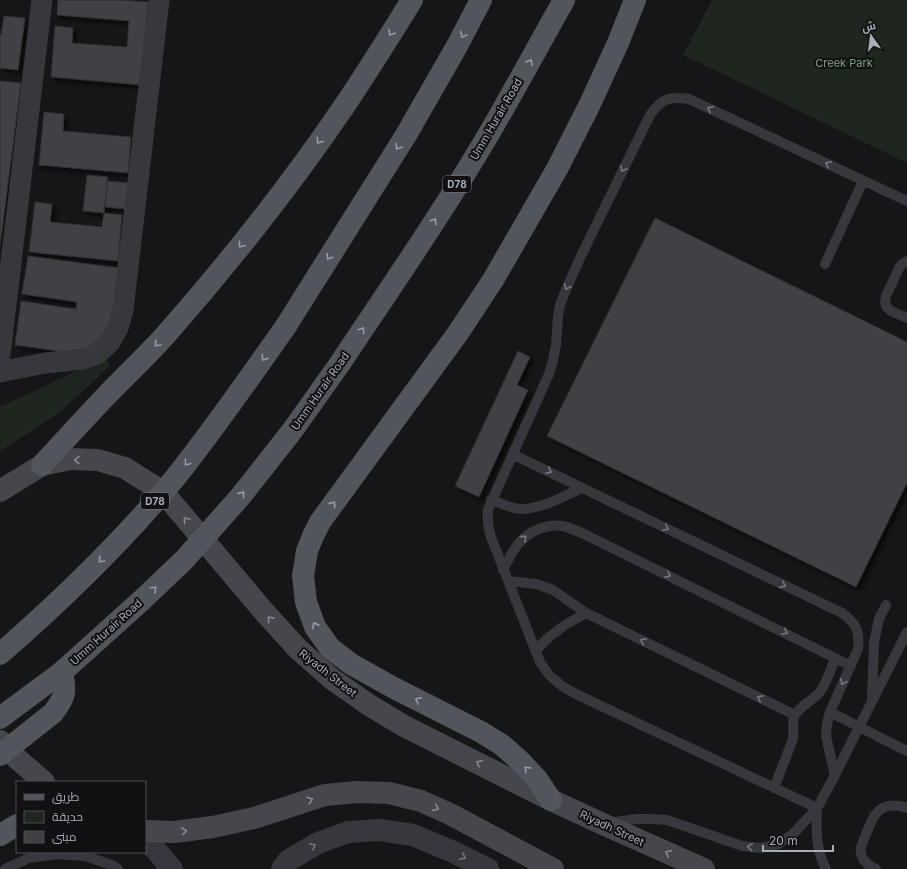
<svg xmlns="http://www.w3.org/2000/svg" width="907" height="869" viewBox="0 0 907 869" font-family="Inter,Cairo,sans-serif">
	<defs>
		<filter id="shadow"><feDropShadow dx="3.5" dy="3.5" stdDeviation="2" flood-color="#0009"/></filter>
	</defs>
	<rect width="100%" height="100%" fill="#161618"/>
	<path fill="#1e261f" d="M712,0h195v163l-224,-108z
		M106,357l4,9 -51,47 -59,38v-44z"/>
	<path fill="#404145" stroke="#303034" filter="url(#shadow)" d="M58,0h62l28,2 -7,83 -90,-8 4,-51 18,2 -1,15 55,4 2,-26 -72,-6z
		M4,16l21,2 -7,52 -18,-2v-33h1z
		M0,81l21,2 -21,163z
		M44,112l20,2 -1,17 68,6 -3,36 -89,-8z
		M87,175l21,2 -4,36 -21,-2z
		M107,181l22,2 -3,26 -21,-2z
		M35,202l17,2 -2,18 52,5 2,-14 18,2 -4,46 -89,-9z
		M655,218l252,124v141l-51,104 -309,-151z
		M28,256l91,12 -8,58 -25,25 -13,2 -58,-8 6,-44 55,8 1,-7 -55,-8z
		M518,351l12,6 -13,28 11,5 -49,107 -24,-11z"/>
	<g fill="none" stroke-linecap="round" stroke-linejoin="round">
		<path stroke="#37383d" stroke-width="10" d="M907,261l-5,3 -3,4 -13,28 -1,6 1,4 5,5 16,7
			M825,264l38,-83
			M514,455l328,158c15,11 18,18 16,36l-28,63 -3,12 -1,12 9,40
			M491,500c10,3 20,9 30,9 21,0 43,-13 61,-21
			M503,570c5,-9 9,-19 16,-27 11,-13 31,-21 48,-16 5,2 10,4 15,6l269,133
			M508,581l28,3 17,6 33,23 209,102
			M535,651l14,-14 16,-12 21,-12
			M872,699l2,-56 5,-24 7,-14
			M830,712l77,39
			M774,788l19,-49c1,-8 -1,-16 1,-22 4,-10 18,-16 25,-24 8,-10 12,-24 16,-35
			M817,808l-241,-114 -14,-8 -13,-11 -9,-13 -49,-125c-3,-10 -4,-18 -3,-28l61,-135 4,-14 3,-15 2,-28 2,-12 5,-13 15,-34 70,-143c11,-16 19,-19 39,-16l218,102
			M817,808c-1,21 -1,43 9,61
			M610,823l26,-4h16l15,1 75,26 18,2 18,-4 15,-10 24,-26 16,-29 74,-147
			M5,869l24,-11 28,-4 28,2 27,9 6,4
			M876,869c-7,-3 -13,-7 -15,-15 -2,-7 3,-14 5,-20 3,-6 5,-15 10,-20 7,-10 21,-10 31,-6"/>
		<path stroke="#37383d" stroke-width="21" d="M0,355l42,-355
			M0,372l45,-9 37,-4 15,-5 13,-12 8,-14 5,-18 36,-310"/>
		<path stroke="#37383d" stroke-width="22" d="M145,841l10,8 17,20
			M282,869l7,-9 29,-17 30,-11 32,-2 33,5 38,16 37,18"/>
		<path stroke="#45474d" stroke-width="22" d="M0,491l42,-26 28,-6 28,1 27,8 38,24 103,122 32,35 34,30 37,26 35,21 147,74 54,25 99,44
			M0,741l14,15 30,26
			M145,831l29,1 39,-5 41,-9 71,-23 32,-3 32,1 32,8 29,13 103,55"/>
		<path stroke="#53555c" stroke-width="22" d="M286,326l120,-191 51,-89 24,-46
			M341,362c52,-78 106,-156 153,-237 24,-42 47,-84 70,-125
			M42,465c22,-24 44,-48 66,-71 20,-21 42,-41 61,-63 64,-73 124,-149 178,-229 22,-33 44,-68 65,-102
			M0,718l62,-46
			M551,800l-14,-21 -17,-18 -18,-16 -21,-13 -87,-44 -43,-24 -21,-16 -15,-21 -9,-25 -3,-26 4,-25 6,-15 7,-14 138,-189 35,-53 64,-111 32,-63 29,-63 17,-43
			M0,835l17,-10"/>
		<path stroke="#53555c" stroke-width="22" d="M0,654c62,-54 122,-112 175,-176 39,-49 75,-101 111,-152
			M0,755l53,-42c13,-17 13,-21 9,-41l80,-72 42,-40 56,-63 52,-66 49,-69"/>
	</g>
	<defs><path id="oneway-chevron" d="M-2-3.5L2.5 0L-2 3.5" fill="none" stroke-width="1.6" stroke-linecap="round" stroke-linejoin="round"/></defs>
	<g stroke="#979ba6">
		<use href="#oneway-chevron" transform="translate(391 33) rotate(122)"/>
		<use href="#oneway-chevron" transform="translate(463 35) rotate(118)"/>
		<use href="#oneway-chevron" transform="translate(530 62) rotate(-61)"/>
		<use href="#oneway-chevron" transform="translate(319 141) rotate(125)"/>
		<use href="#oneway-chevron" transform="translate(398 147) rotate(122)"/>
		<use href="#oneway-chevron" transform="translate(434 221) rotate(-57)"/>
		<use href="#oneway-chevron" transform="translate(241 245) rotate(128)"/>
		<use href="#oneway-chevron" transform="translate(329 257) rotate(122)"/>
		<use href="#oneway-chevron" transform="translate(362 330) rotate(-56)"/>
		<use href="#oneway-chevron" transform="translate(157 344) rotate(134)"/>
		<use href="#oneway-chevron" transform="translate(264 358) rotate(125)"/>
		<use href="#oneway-chevron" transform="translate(187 463) rotate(128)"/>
		<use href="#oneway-chevron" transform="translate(242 494) rotate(-51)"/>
		<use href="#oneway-chevron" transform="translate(333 504) rotate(-54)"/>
		<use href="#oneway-chevron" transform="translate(101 560) rotate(134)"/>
		<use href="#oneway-chevron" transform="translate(154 589) rotate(-43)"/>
		<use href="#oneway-chevron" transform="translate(315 625) rotate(-116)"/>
		<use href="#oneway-chevron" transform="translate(418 700) rotate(-153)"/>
		<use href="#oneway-chevron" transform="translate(527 769) rotate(-133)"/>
	</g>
	<g stroke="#757881">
		<use href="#oneway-chevron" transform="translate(710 109) rotate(-155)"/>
		<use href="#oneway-chevron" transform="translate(828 164) rotate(-155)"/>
		<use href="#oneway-chevron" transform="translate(623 169) rotate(116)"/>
		<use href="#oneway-chevron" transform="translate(567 287) rotate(113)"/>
		<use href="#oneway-chevron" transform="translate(549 471) rotate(26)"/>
		<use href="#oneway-chevron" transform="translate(666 528) rotate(26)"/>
		<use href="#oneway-chevron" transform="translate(524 538) rotate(-40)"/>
		<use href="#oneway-chevron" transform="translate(668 575) rotate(26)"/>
		<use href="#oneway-chevron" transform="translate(783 585) rotate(26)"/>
		<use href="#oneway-chevron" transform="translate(785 632) rotate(26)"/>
		<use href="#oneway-chevron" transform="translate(643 641) rotate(-154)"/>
		<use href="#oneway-chevron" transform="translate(843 682) rotate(115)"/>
		<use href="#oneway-chevron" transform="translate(760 698) rotate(-154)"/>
		<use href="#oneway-chevron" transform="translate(313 846) rotate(-30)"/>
		<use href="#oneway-chevron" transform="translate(750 847) rotate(-175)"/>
		<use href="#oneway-chevron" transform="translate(463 857) rotate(27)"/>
	</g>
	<g stroke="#858993">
		<use href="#oneway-chevron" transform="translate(77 460) rotate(-178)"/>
		<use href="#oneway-chevron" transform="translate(186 520) rotate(-130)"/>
		<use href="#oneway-chevron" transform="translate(270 619) rotate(-132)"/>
		<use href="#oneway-chevron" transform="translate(479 763) rotate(-153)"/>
		<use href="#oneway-chevron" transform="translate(310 800) rotate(-17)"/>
		<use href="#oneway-chevron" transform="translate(436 808) rotate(24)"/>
		<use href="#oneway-chevron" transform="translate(184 831) rotate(-7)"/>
		<use href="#oneway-chevron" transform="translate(668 853) rotate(-156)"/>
	</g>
	<g text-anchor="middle" stroke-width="4" stroke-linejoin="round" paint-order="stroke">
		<g fill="#111113" stroke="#7b7e86" stroke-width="1">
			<rect x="443" y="176" width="28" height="16" rx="3"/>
			<rect x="141" y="493" width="28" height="16" rx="3"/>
		</g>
		<g font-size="10" font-weight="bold" fill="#a8adb8">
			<text x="457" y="188">D78</text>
			<text x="155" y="505">D78</text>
		</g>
		<g font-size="11" fill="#7fa381" stroke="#111113">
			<text x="844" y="67">Creek Park</text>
		</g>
		<g font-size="11" fill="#a8adb8" stroke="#111113">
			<text transform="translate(496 119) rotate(-60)" y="4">Umm Hurair Road</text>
			<text transform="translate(320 391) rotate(-55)" y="4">Umm Hurair Road</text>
			<text transform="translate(106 632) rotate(-42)" y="4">Umm Hurair Road</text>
			<text transform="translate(328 673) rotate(38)" y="4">Riyadh Street</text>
			<text transform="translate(612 828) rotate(25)" y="4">Riyadh Street</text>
		</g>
	</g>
	<rect x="16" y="781" width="130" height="72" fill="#111113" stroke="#4d4f55"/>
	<rect x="24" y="794" width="20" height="6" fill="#53555c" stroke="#4d4f55"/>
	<text x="52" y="801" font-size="12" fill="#a8adb8">طريق</text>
	<rect x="24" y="811" width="20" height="12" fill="#1e261f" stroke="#4d4f55"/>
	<text x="52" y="821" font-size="12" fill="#a8adb8">حديقة</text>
	<rect x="24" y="831" width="20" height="12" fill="#404145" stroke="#4d4f55"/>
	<text x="52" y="841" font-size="12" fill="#a8adb8">مبنى</text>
	<g transform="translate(871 36) rotate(346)" stroke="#111113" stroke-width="3" paint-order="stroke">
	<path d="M0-3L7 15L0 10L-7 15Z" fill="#a8adb8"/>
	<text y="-6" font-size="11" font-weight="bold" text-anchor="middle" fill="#a8adb8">ش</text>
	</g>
	<path d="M763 845v6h70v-6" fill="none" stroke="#a8adb8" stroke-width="2"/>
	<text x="769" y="845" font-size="12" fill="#a8adb8" stroke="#111113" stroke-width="3" paint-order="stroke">20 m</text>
</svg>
